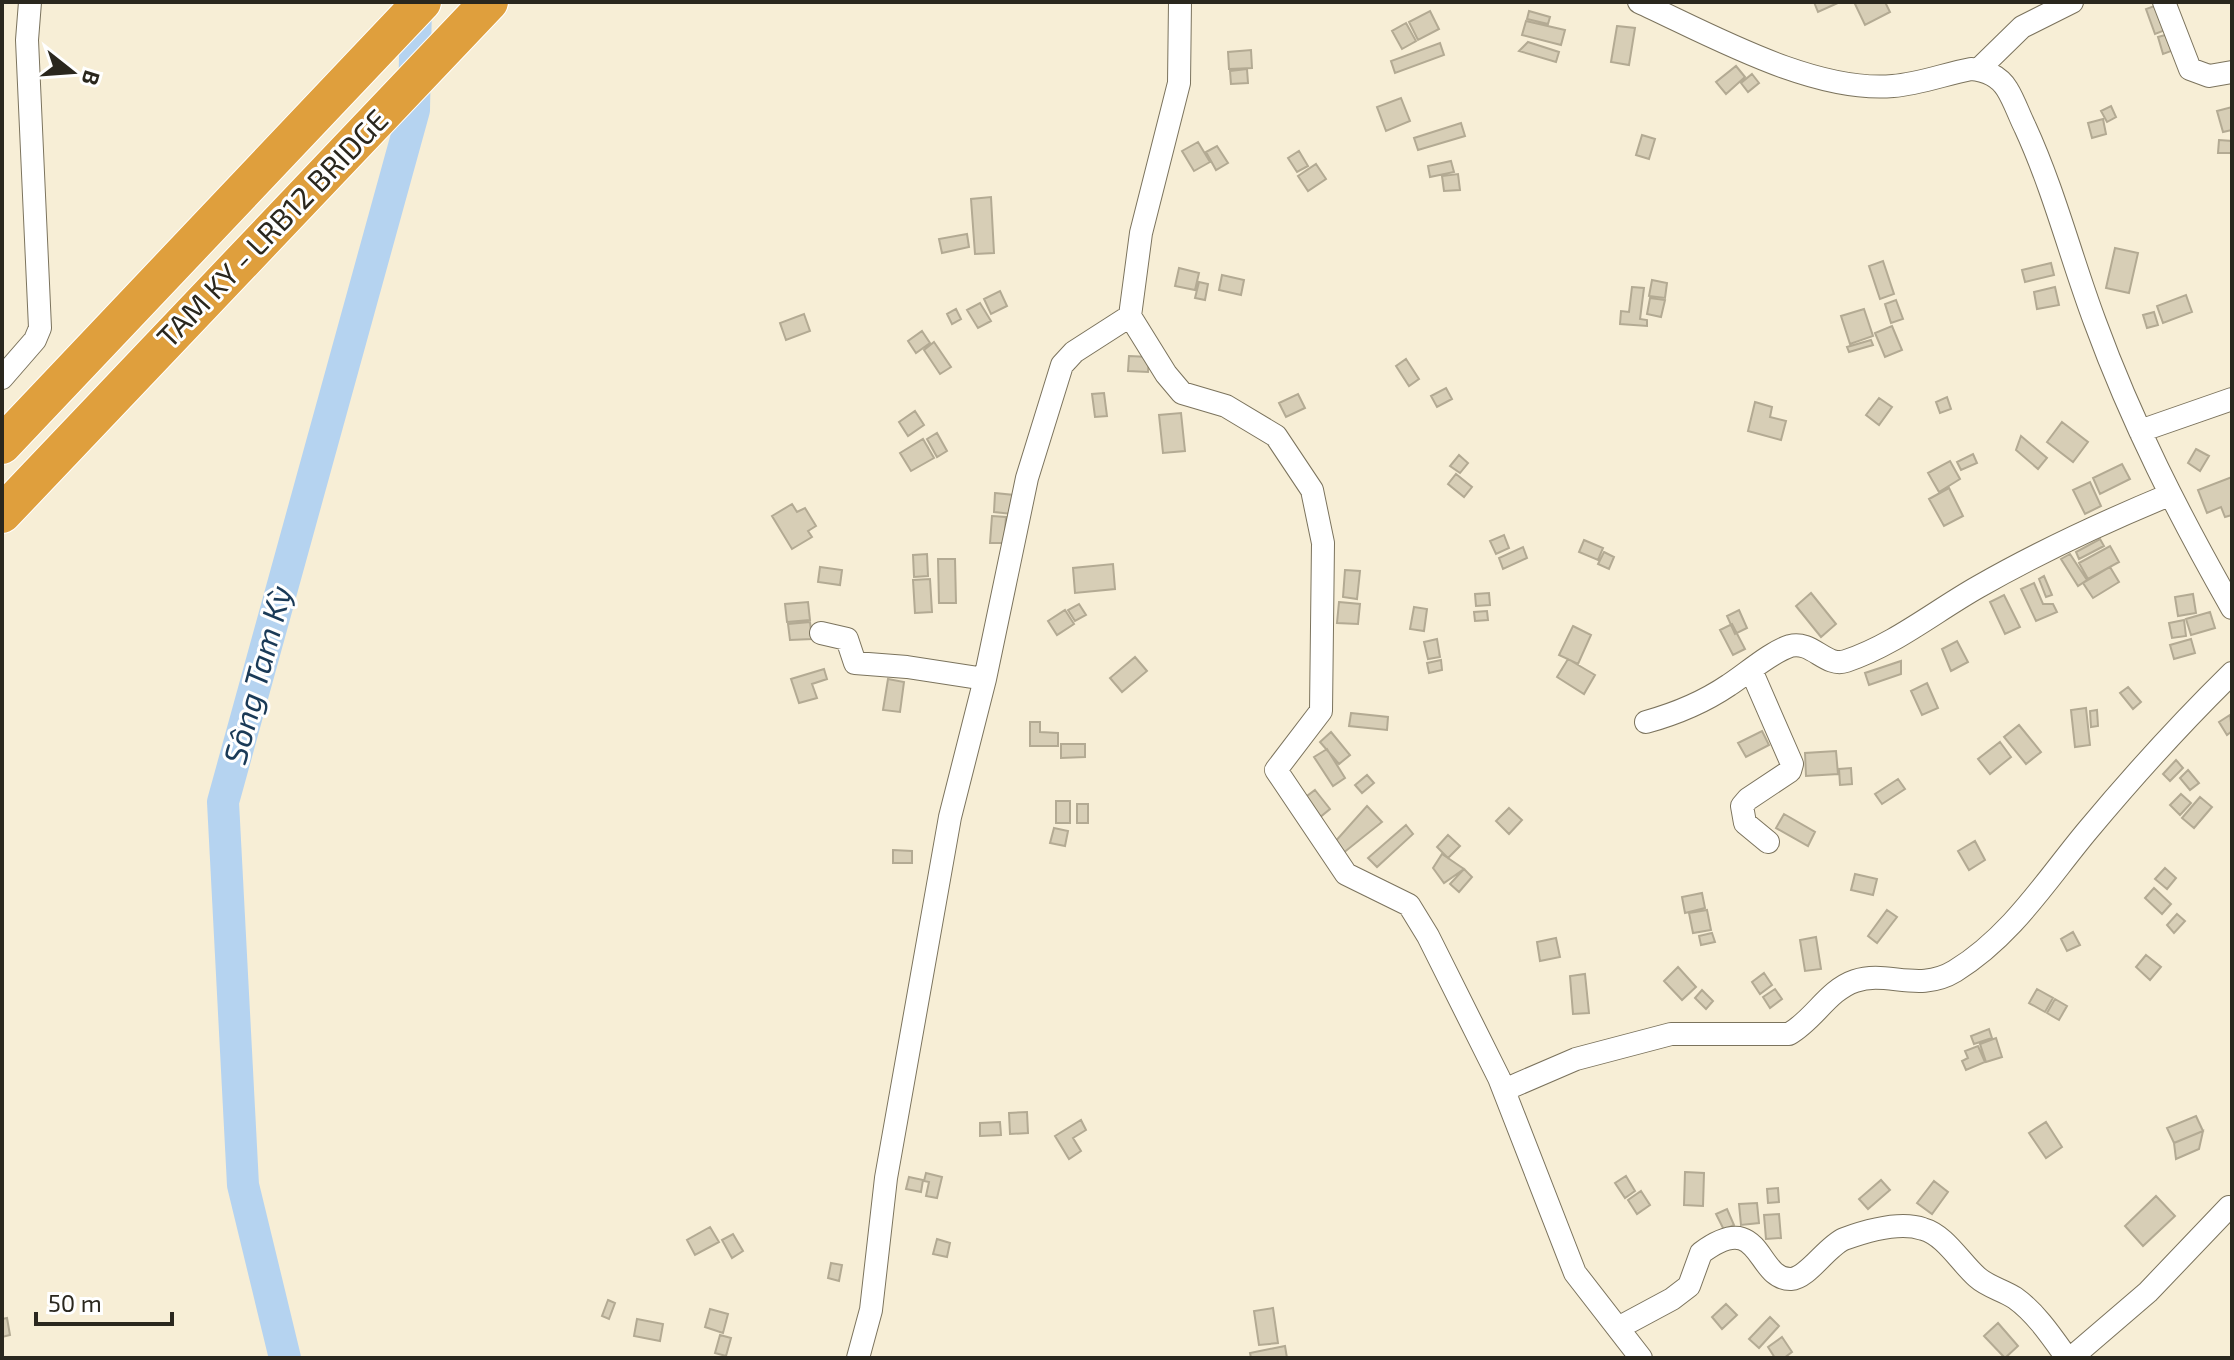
<svg xmlns="http://www.w3.org/2000/svg" width="2234" height="1360" viewBox="0 0 2234 1360" font-family="'Exo 2',sans-serif">
	<rect width="100%" height="100%" fill="#f7eed6"/>
	<g fill="none" stroke-linecap="round" stroke-linejoin="round">
		<path stroke="#b5d3f0" stroke-width="32" d="M285,1358l-42,-173 -20,-383 191,-692 2,-108"/>
	</g>
	<path fill="#d7ceb6" stroke="#b3aa93" stroke-width="2" d="M1814,2h26l-22,10z
		M1859,2h26l5,10 -25,13 -10,-21z
		M2160,4l8,25 -13,5 -9,-25z
		M1430,11l9,18 -21,11 -9,-18z
		M1529,11l21,6 -2,7 -21,-5z
		M1526,21l39,9 -4,15 -39,-10z
		M1406,23l10,18 -14,8 -10,-18z
		M1617,26l18,2 -6,37 -18,-3z
		M2169,34l5,16 -11,4 -5,-17z
		M1528,42l31,10 -3,10 -37,-11z
		M1440,43l4,12 -49,18 -4,-12z
		M1251,50l1,18 -23,1 -1,-17z
		M1736,66l9,11 -19,17 -10,-12z
		M1247,69l1,14 -17,1 -1,-13z
		M1752,74l7,9 -11,9 -7,-9z
		M1401,98l9,23 -24,10 -9,-24z
		M2111,106l5,11 -9,5 -6,-11z
		M2232,107v23l-9,2 -6,-21z
		M2103,119l3,15 -14,4 -4,-15z
		M1461,123l4,13 -47,14 -4,-12z
		M1642,135l13,4 -6,20 -13,-4z
		M2219,140l13,1v12h-14z
		M1198,142l12,20 -16,9 -12,-20z
		M1217,146l11,17 -12,7 -10,-18z
		M1299,151l9,15 -11,6 -9,-14z
		M1451,161l3,11 -24,5 -2,-11z
		M1316,164l10,15 -18,12 -10,-15z
		M1458,174l2,16 -16,1 -2,-15z
		M991,197l3,56 -19,1 -4,-55z
		M967,234l2,13 -27,6 -3,-14z
		M2115,248l23,5 -9,40 -23,-5z
		M1883,261l11,33 -14,5 -11,-33z
		M2051,263l3,12 -29,7 -3,-12z
		M1179,268l20,5 -4,17 -20,-4z
		M1222,275l22,5 -3,15 -22,-5z
		M1652,280l15,3 -2,15 -16,-2z
		M1199,282l9,2 -3,16 -10,-2z
		M1632,287l12,1 -4,31 7,1v6l-27,-2 1,-13 8,1z
		M2055,287l4,18 -22,4 -3,-17z
		M1000,291l7,15 -16,8 -7,-15z
		M2186,295l6,17 -29,11 -6,-17z
		M1650,298l15,2 -4,17 -14,-3z
		M1896,300l7,19 -12,4 -6,-19z
		M980,303l11,18 -13,7 -11,-18z
		M956,309l5,10 -9,5 -5,-10z
		M1864,309l9,27 -23,8 -9,-28z
		M2154,312l4,13 -11,3 -4,-13z
		M804,314l6,17 -24,9 -6,-17z
		M1892,326l10,24 -17,7 -10,-24z
		M922,331l8,12 -14,10 -8,-12z
		M1871,340l2,5 -24,7 -2,-5z
		M934,342l17,25 -11,7 -16,-24z
		M1129,356l20,1 -1,15 -20,-1z
		M1406,359l13,20 -10,7 -13,-20z
		M1446,388l6,11 -15,8 -6,-11z
		M1104,393l3,23 -12,1 -3,-23z
		M1298,394l7,14 -19,9 -7,-14z
		M1947,397l4,12 -11,4 -4,-11z
		M1879,398l13,9 -13,18 -13,-10z
		M1755,402l17,5 -2,10 16,4 -5,19 -33,-9z
		M915,411l9,14 -16,11 -9,-14z
		M1181,413l4,38 -22,2 -4,-38z
		M2062,422l26,20 -15,20 -26,-20z
		M937,433l10,18 -10,6 -10,-18z
		M2021,436l26,22 -9,11 -22,-19z
		M923,439l11,19 -23,13 -11,-18z
		M2196,449l13,7 -9,15 -12,-8z
		M1973,454l4,9 -16,7 -4,-8z
		M1459,455l9,8 -8,10 -10,-7z
		M1950,461l10,18 -21,13 -11,-19z
		M2122,464l8,15 -30,15 -7,-16z
		M1456,474l16,13 -8,10 -16,-13z
		M2232,477v38l-7,2 -4,-10 -14,6 -9,-23z
		M2090,482l11,24 -16,8 -12,-24z
		M1949,488l14,28 -19,10 -15,-27z
		M995,493l19,2 -2,19 -18,-2z
		M792,504l5,8 8,-4 11,18 -8,5 4,6 -20,12 -20,-33z
		M992,516l14,1 -2,26h-14z
		M1504,535l5,13 -13,6 -6,-13z
		M2100,539l4,7 -25,13 -3,-7z
		M1584,540l19,8 -5,12 -19,-8z
		M2110,546l9,16 -31,17 -9,-16z
		M1523,547l4,11 -24,11 -4,-11z
		M1604,552l10,5 -5,12 -11,-5z
		M927,554l1,22 -14,1 -1,-22z
		M2070,554l17,26 -9,6 -17,-27z
		M938,559h17l1,44h-17z
		M1113,564l2,25 -40,4 -2,-25z
		M820,567l22,3 -2,15 -22,-3z
		M2110,567l9,15 -26,16 -10,-15z
		M1345,570l15,1 -3,28 -14,-2z
		M2044,576l8,19 -6,2 -7,-18z
		M930,579l2,33 -17,1 -2,-33z
		M2034,583l9,21h10l4,8 -21,9 -15,-32z
		M1489,593l1,12 -14,1 -1,-12z
		M1811,593l25,31 -15,13 -25,-31z
		M2193,594l3,19 -18,3 -3,-19z
		M2004,595l16,32 -15,7 -15,-32z
		M808,602l2,18 -23,2 -2,-18z
		M1339,602l21,2 -2,20 -21,-1z
		M1079,604l7,11 -11,6 -7,-11z
		M1414,607l13,2 -3,22 -14,-2z
		M1065,610l9,14 -17,11 -9,-14z
		M1739,610l8,18 -12,6 -8,-18z
		M1487,611l1,9 -13,1 -1,-9z
		M2210,612l5,16 -24,7 -5,-16z
		M2184,620l2,16 -14,2 -3,-15z
		M810,622l2,17 -22,1 -2,-16z
		M1732,624l13,25 -12,6 -13,-25z
		M1573,626l18,9 -13,29 -19,-9z
		M1437,639l3,18 -12,2 -4,-17z
		M2191,639l4,14 -21,6 -4,-14z
		M1957,641l11,21 -17,9 -9,-22z
		M1135,657l12,14 -25,21 -12,-14z
		M1568,659l27,16 -11,19 -27,-17z
		M1441,660l1,10 -13,3 -2,-10z
		M1901,661v13l-32,11 -4,-12z
		M824,669l3,10 -15,5 5,14 -18,5 -8,-24z
		M888,679l16,3 -4,30 -17,-2z
		M1927,683l11,25 -16,7 -11,-24z
		M2128,687l13,15 -8,7 -13,-16z
		M2086,708l4,37 -15,2 -4,-37z
		M2097,710l1,16 -7,1 -1,-16z
		M1351,713l37,4 -1,13 -38,-4z
		M2230,715l2,16 -5,4 -8,-13z
		M1030,722h10v10l18,1v13h-28z
		M2019,725l22,27 -15,12 -22,-27z
		M1762,731l7,14 -23,12 -8,-14z
		M1331,732l19,23 -11,9 -19,-22z
		M2000,742l11,15 -21,17 -12,-15z
		M1061,744h24v13l-24,1z
		M1327,749l18,29 -12,8 -19,-29z
		M1836,751l2,23 -32,2 -1,-23z
		M2176,760l7,8 -13,13 -7,-7z
		M1851,768l1,16 -12,1 -1,-16z
		M2188,770l11,13 -9,7 -10,-12z
		M1367,775l7,8 -12,10 -7,-8z
		M1898,779l7,10 -23,15 -7,-10z
		M1315,790l15,19 -11,9 -16,-19z
		M2181,794l10,9 -11,12 -10,-10z
		M2200,797l12,10 -18,21 -12,-10z
		M1056,801h14v22h-14z
		M1077,804h11v19h-11z
		M1367,806l15,16 -40,32 -9,-10z
		M1509,808l13,12 -13,14 -13,-13z
		M1784,814l31,18 -7,14 -32,-18z
		M1406,825l7,9 -36,33 -9,-9z
		M1054,828l14,3 -3,15 -15,-3z
		M1448,835l12,11 -12,12 -11,-11z
		M1975,841l10,19 -16,10 -11,-19z
		M893,850l19,1v12h-19z
		M1442,854l22,15 -20,14 -11,-15z
		M2165,868l11,10 -9,11 -12,-10z
		M1464,869l8,8 -13,15 -9,-8z
		M1855,874l22,5 -4,16 -22,-5z
		M2154,888l17,16 -9,10 -17,-16z
		M1702,893l3,15 -20,5 -3,-16z
		M1707,910l4,20 -18,3 -4,-20z
		M1887,910l10,7 -20,26 -9,-7z
		M2177,914l8,7 -11,12 -7,-8z
		M2073,932l7,13 -13,6 -6,-12z
		M1712,933l3,9 -14,3 -2,-9z
		M1816,937l5,32 -16,2 -5,-31z
		M1556,938l4,19 -20,4 -3,-19z
		M2146,955l15,12 -11,13 -14,-13z
		M1678,967l18,20 -14,13 -18,-19z
		M1764,973l8,12 -12,9 -8,-12z
		M1585,974l4,39 -16,1 -3,-38z
		M1775,989l7,10 -12,9 -7,-11z
		M2037,989l16,9 -8,14 -16,-9z
		M1702,990l11,11 -7,8 -11,-11z
		M2055,999l12,7 -8,14 -12,-7z
		M1989,1029l3,9 -18,6 -3,-8z
		M1996,1038l6,19 -16,5 -6,-18z
		M1978,1046l7,16 -19,8 -4,-9 6,-3 -3,-7z
		M1027,1112l1,21 -18,1 -1,-21z
		M2196,1116l7,15 -29,12 -7,-15z
		M1081,1120l5,10 -13,8 8,13 -12,8 -14,-23z
		M1000,1122l1,13 -21,1v-13z
		M2046,1122l16,25 -16,11 -17,-25z
		M2203,1131l-4,18 -23,10 -2,-16z
		M1685,1172l19,1 -1,33 -19,-1z
		M926,1173l16,4 -5,21 -11,-2 3,-14 -5,-1z
		M1626,1176l9,15 -10,7 -10,-15z
		M909,1177l14,3 -2,12 -15,-3z
		M1881,1180l9,10 -22,19 -9,-10z
		M1934,1181l14,11 -16,22 -15,-11z
		M1778,1188l1,14 -11,1 -1,-14z
		M1641,1191l9,14 -13,9 -9,-14z
		M2156,1196l19,20 -32,30 -18,-20z
		M1757,1203l2,20 -18,2 -2,-21z
		M1727,1209l7,16 -10,5 -8,-16z
		M1779,1214l2,24 -15,1 -2,-24z
		M710,1227l9,15 -24,13 -8,-15z
		M733,1234l10,17 -11,7 -10,-18z
		M937,1239l13,4 -3,14 -14,-3z
		M831,1263l11,2 -3,16 -11,-3z
		M608,1300l7,3 -6,16 -7,-3z
		M1726,1304l11,11 -15,14 -10,-12z
		M1273,1308l5,35 -19,2 -5,-34z
		M710,1309l18,5 -5,19 -18,-6z
		M1770,1317l9,9 -20,22 -10,-9z
		M7,1318l3,17 -8,2v-18z
		M637,1319l26,5 -3,17 -26,-5z
		M1998,1323l20,23 -13,12 -21,-22z
		M720,1335l11,3 -5,18 -11,-3z
		M1782,1337l10,15 -8,6h-9l-7,-11z
		M1285,1346l2,12h-36l-1,-5z"/>
	<g fill="none" stroke-linecap="round" stroke-linejoin="round">
		<defs>
			<path id="street" d="M1180,2l-1,81 -38,150 -11,83 36,58 16,19 44,13 50,30 36,54 11,53 -2,168 -45,59 70,104 63,31 19,31 71,142 76,195 66,85
				M1639,2c72,33 174,91 254,84 26,-2 52,-12 78,-17 14,1 28,7 36,20 7,11 12,26 18,38 29,63 46,131 70,195 37,101 84,193 137,286
				M2164,2l26,67 19,7 23,-4
				M1979,69l43,-42 50,-25
				M2,378l33,-38 5,-12 -13,-288 3,-38
				M2140,431l92,-32
				M821,633l26,6 8,24 52,4 78,12
				M1751,670l41,94 -2,7 -42,28 -6,7 3,17 23,19
				M1646,722c29,-8 58,-20 83,-37 17,-11 42,-33 61,-39 22,-6 36,22 56,15 48,-16 88,-49 132,-74 61,-35 126,-65 191,-92
				M1504,1090l72,-31 95,-25h118c25,-14 39,-44 66,-53 32,-11 64,12 100,-10 57,-35 92,-92 133,-141 46,-55 93,-107 144,-157
				M1618,1328l54,-29 17,-13 12,-33c62,-46 54,27 90,26 17,-1 35,-32 53,-40 22,-8 56,-18 79,-10 22,6 37,33 54,48 11,10 26,13 38,21 21,15 37,39 52,60
				M858,1358l13,-48 15,-132 64,-361 35,-138 42,-201 35,-113 12,-13 56,-36
				M2071,1358l77,-66 81,-85"/>
			<path id="highway" d="M2,445l420,-443
				M2,514l487,-512"/>
		</defs>
		<use href="#street" stroke="#7b735d" stroke-width="24"/>
		<use href="#highway" stroke="#fff" stroke-width="40"/>
		<use href="#street" stroke="#fff" stroke-width="22"/>
		<use href="#highway" stroke="#df9f3d" stroke-width="38"/>
	</g>
	<g text-anchor="middle" stroke-width="6" stroke-linejoin="round" paint-order="stroke">
		<g font-size="30" fill="#2a271e" stroke="#fff">
			<text transform="translate(273 229) rotate(-46)" y="10">TAM KY - LRB12 BRIDGE</text>
		</g>
		<g font-size="32" font-style="italic" fill="#1a3a57" stroke="#fff">
			<text transform="translate(258 675) rotate(-75)" y="11">Sông Tam Kỳ</text>
		</g>
	</g>
	<rect width="2234" height="1360" fill="none" stroke="#2a271e" stroke-width="8"/>
	<g transform="translate(72 72) rotate(107)" stroke="#ffffff" stroke-width="6" paint-order="stroke">
	<path d="M0-6L14 30L0 20L-14 30Z" fill="#2a271e"/>
	<text y="-12" font-size="22" font-weight="bold" text-anchor="middle" fill="#2a271e">B</text>
	</g>
	<path d="M36 1312v12h136v-12" fill="none" stroke="#2a271e" stroke-width="4"/>
	<text x="48" y="1312" font-size="24" fill="#2a271e" stroke="#ffffff" stroke-width="6" paint-order="stroke">50 m</text>
</svg>
